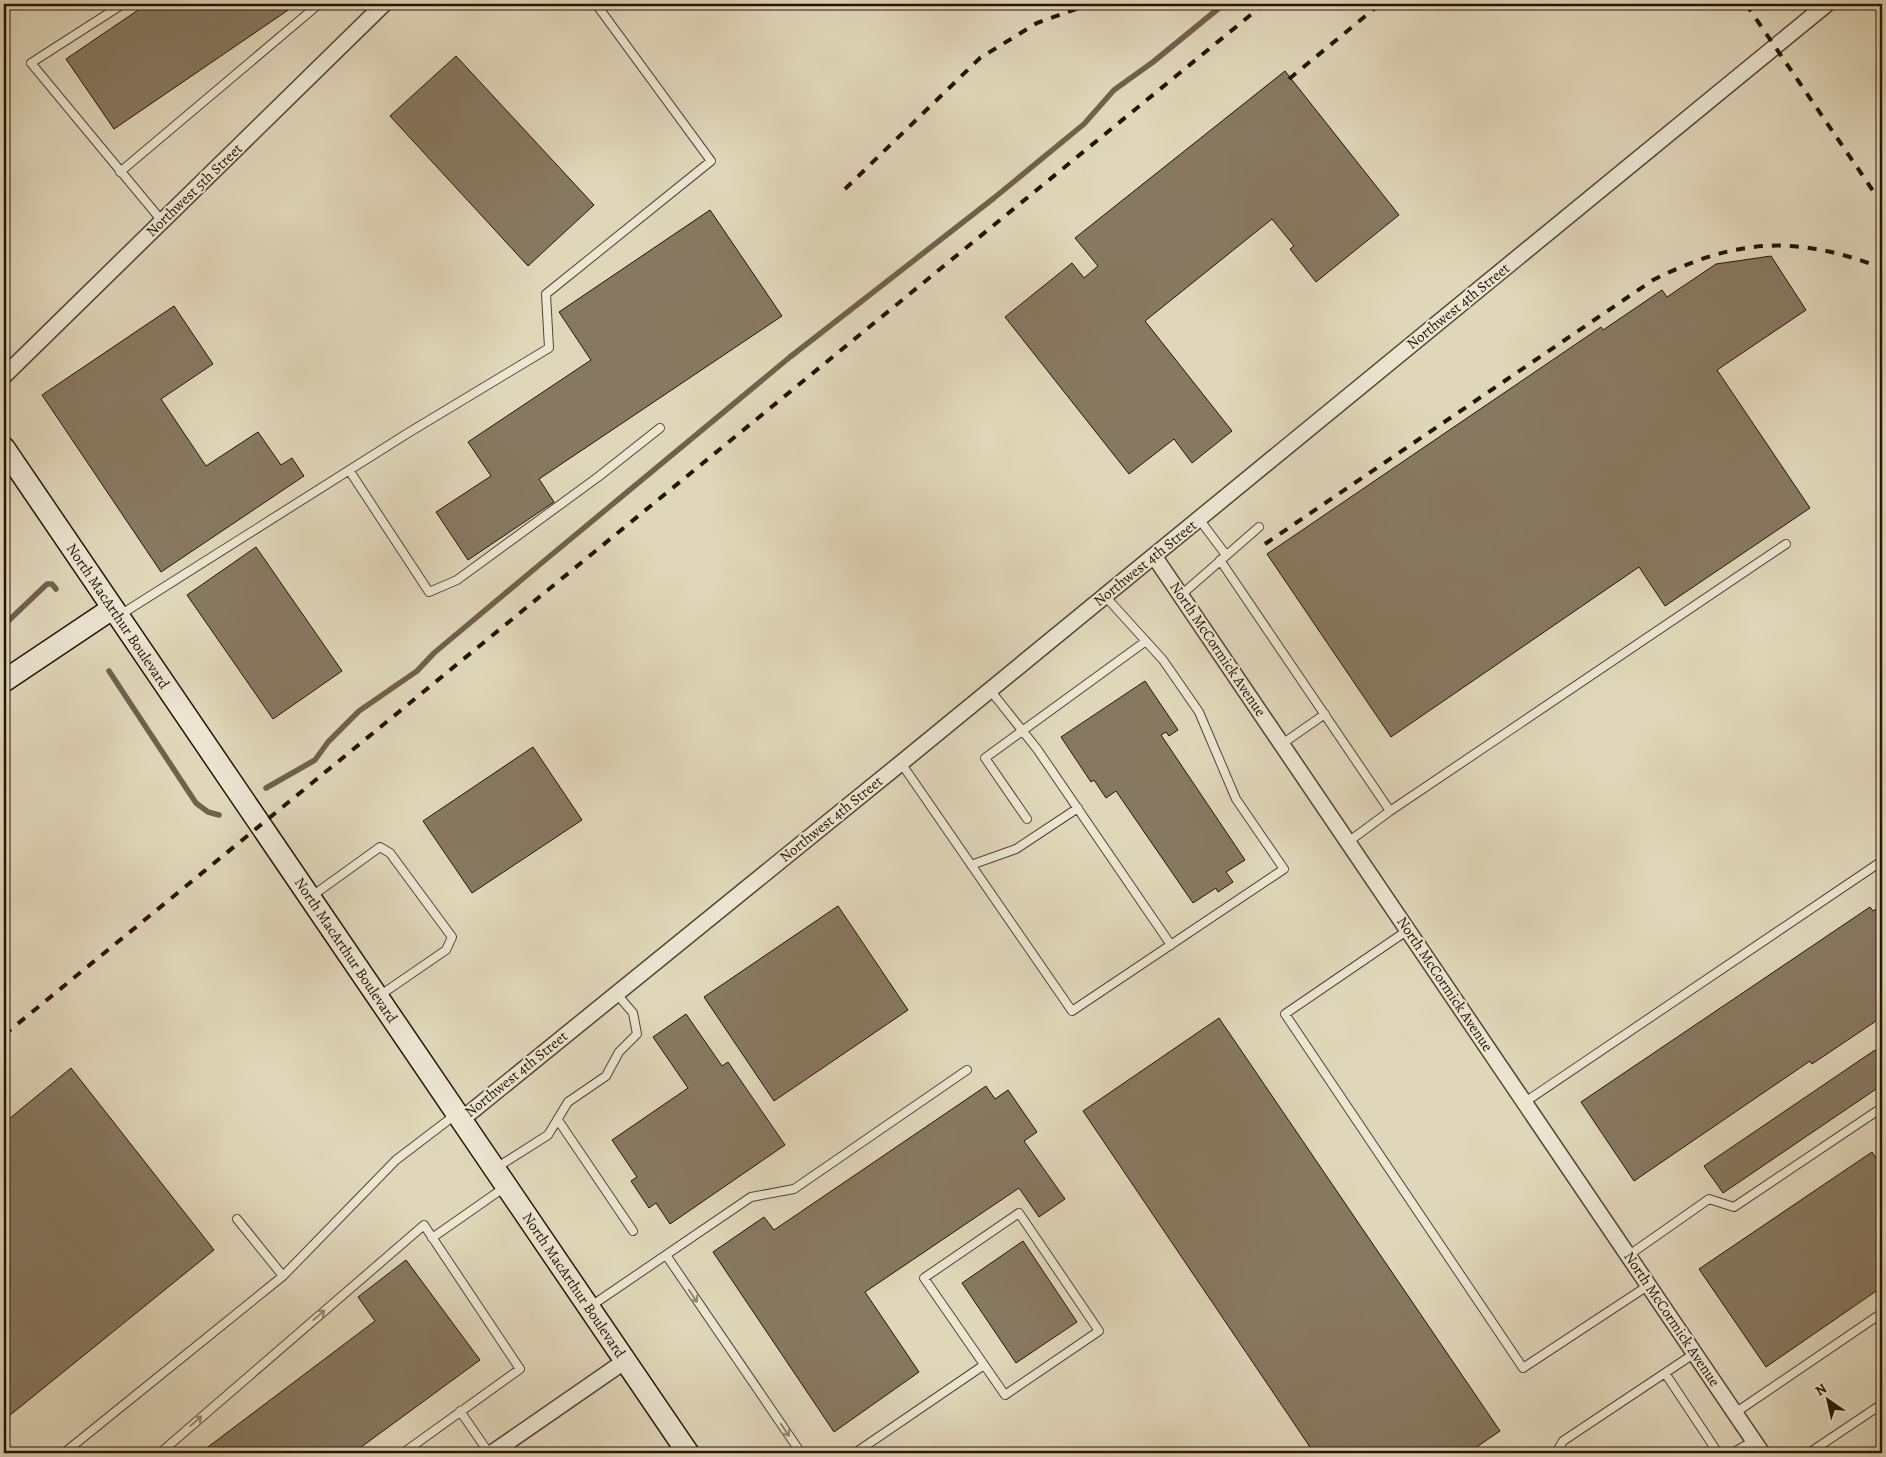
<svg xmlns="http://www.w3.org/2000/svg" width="1886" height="1457" viewBox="0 0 1886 1457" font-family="Alegreya,serif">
	<rect width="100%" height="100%" fill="#e0d7ba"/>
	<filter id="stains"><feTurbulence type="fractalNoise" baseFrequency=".004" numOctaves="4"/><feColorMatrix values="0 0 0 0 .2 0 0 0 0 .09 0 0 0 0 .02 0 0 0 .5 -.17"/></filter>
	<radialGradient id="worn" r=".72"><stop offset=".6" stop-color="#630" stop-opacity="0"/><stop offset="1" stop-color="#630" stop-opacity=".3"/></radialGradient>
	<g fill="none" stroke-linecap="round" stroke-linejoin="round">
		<path stroke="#70614a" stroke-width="5.5" d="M4,625l43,-41h5l4,5
			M109,671l87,132 12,9 11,3
			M266,788l49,-28 13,-18 31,-31 58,-40 17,-18 104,-87 252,-209 204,-159 90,-74 30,-34 39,-28 71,-58"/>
	</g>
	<path fill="#877961" stroke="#261400" d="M147,4h150l-183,125 -48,-70z
		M456,56l138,149 -66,61 -138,-150z
		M1285,71l114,144 -83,67 -26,-33 4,-3 -22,-27 -127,102 87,110 -40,32 -18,-24 -45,35 -124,-157 67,-54 12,15 14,-12 -23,-28z
		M710,210l72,106 -243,163 15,23 -86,58 -32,-48 55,-36 -23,-34 123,-82 -32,-48z
		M1771,256l35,54 -89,60 93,138 -145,98 -26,-39 -248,170 -124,-183 334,-227 2,3 59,-40 5,7 49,-33z
		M174,306l39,58 -52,35 45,67 52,-34 23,33 11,-7 12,18 -143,96 -119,-177z
		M256,547l86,124 -69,48 -86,-124z
		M1145,681l33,49 -9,6 -3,-4 -5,3 84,125 -19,12 7,10 -15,10 -2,-4 -23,15 -77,-112 -10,7 -12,-18 -3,2 -30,-45z
		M533,747l49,73 -110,73 -49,-72z
		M1882,905v112l-70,47 -2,-3 -176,120 -53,-79 289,-195 3,4z
		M838,906l70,104 -134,91 -70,-104z
		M686,1014l36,52 6,-4 57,83 -115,79 -14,-21 -7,5 -18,-27 6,-4 -25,-37 76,-52 -35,-51z
		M1219,1018l281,413 -32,22h-154l-231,-342z
		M1875,1050l7,10v25l-159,108 -19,-27z
		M71,1068l143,182 -210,170v-297z
		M986,1086l9,13 13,-9 29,42 -13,9 41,58 -26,18 -20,-29 -154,104 54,80 -85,60 -121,-180 51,-35 10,13z
		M1872,1152l10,15v120l-116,80 -67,-98z
		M1023,1241l54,81 -61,41 -54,-80z
		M406,1260l74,100 -127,93h-153l175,-132 -17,-24z"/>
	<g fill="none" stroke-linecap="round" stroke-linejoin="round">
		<defs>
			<path id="lane" d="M123,4l-92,59 131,158
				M120,172l199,-168
				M349,470l80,122 28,-12 141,-103 62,-49
				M1199,519l27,36
				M1220,560l170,251 -42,31
				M1181,595l78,-68
				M120,615l288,-182 141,-85 -3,-54 165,-133 -115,-157
				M990,690l47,59 134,196
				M1282,744l43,-30
				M901,763l171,248 212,-142 -48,-70 -37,-87 -36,-52 -58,-64
				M1390,811l396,-267
				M1027,819l-42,-61 161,-117
				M971,865l45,-16 62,-41
				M312,896l68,-49 10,6 62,84 -6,13 -67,46
				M1408,930l-123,84 238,354 126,-83
				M1525,1102l357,-241
				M558,1120l75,111
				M496,1168l52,-33 20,-33 38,-26 13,-24 18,-18 -4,-21 -17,-20
				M1019,1213l80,118 -94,64 -81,-117z
				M237,1219l46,57
				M432,1238l73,-51
				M666,1255l135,198
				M1629,1255l80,-56 25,8 143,-96 5,7
				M591,1306l160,-109 43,-8 173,-119
				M1665,1373l53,80
				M460,1411l29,42
				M1735,1413l147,-100
				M64,1453l219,-177 113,-116 59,-45
				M160,1453l264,-228 96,144 -117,84
				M855,1453l129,-88
				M1556,1453l7,-12 132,-88
				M1732,1453l22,-12
				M1809,1453l73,-49"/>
			<path id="street" d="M4,376l380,-372
				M1154,556l608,897
				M461,1120l440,-357 926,-759
				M492,1453l133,-92"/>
			<path id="secondary" d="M4,448l684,1005
				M4,681l109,-73"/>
		</defs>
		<use href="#lane" stroke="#54452e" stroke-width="10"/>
		<use href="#street" stroke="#54452e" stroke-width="18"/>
		<use href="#secondary" stroke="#261400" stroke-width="24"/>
		<use href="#lane" stroke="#ebe5d2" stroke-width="8"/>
		<use href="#street" stroke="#ebe5d2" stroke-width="15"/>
		<use href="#secondary" stroke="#ebe5d2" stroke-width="21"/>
		<path stroke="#261400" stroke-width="4" stroke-dasharray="9 9" stroke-linecap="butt" d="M1746,4l136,200
			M1289,79l91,-75
			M845,189l135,-131 57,-35 53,-19
			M1265,544l388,-264c84,-42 143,-45 229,-12
			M4,1035l1260,-1031"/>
	</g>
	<defs><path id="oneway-shaft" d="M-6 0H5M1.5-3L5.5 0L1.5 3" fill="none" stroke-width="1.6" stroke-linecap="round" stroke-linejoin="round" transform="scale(1.25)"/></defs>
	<g stroke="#928774">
		<use href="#oneway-shaft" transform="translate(693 1296) rotate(56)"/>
		<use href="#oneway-shaft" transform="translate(319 1315) rotate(-41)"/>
		<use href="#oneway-shaft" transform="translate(196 1421) rotate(-41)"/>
		<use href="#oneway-shaft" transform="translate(785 1430) rotate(56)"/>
	</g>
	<g text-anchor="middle" stroke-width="4" stroke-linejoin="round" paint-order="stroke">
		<g font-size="15" fill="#261400" stroke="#ebe5d2">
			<text transform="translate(194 190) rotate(-44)" y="5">Northwest 5th Street</text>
			<text transform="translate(1458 306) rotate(-39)" y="5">Northwest 4th Street</text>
			<text transform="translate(1145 563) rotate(-39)" y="5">Northwest 4th Street</text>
			<text transform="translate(118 616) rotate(56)" y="5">North MacArthur Boulevard</text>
			<text transform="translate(1218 649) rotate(56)" y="5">North McCormick Avenue</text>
			<text transform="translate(831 819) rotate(-39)" y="5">Northwest 4th Street</text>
			<text transform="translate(346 950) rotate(56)" y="5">North MacArthur Boulevard</text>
			<text transform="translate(1445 984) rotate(56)" y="5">North McCormick Avenue</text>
			<text transform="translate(516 1074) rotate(-39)" y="5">Northwest 4th Street</text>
			<text transform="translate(574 1285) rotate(56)" y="5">North MacArthur Boulevard</text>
			<text transform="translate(1672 1319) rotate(56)" y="5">North McCormick Avenue</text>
		</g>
	</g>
	<rect width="1886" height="1457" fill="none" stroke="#e0d7ba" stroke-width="20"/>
	<rect x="5" y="5" width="1876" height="1447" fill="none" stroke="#261400" stroke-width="2.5"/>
	<rect x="10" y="10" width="1866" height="1437" fill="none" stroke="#261400"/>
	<g transform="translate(1828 1400) rotate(326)" stroke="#ebe5d2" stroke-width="4" paint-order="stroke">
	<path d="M0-4L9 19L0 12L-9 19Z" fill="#261400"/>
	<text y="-8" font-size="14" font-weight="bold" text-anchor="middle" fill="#261400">N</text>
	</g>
	<rect width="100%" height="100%" filter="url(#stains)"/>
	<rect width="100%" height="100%" fill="url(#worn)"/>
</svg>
